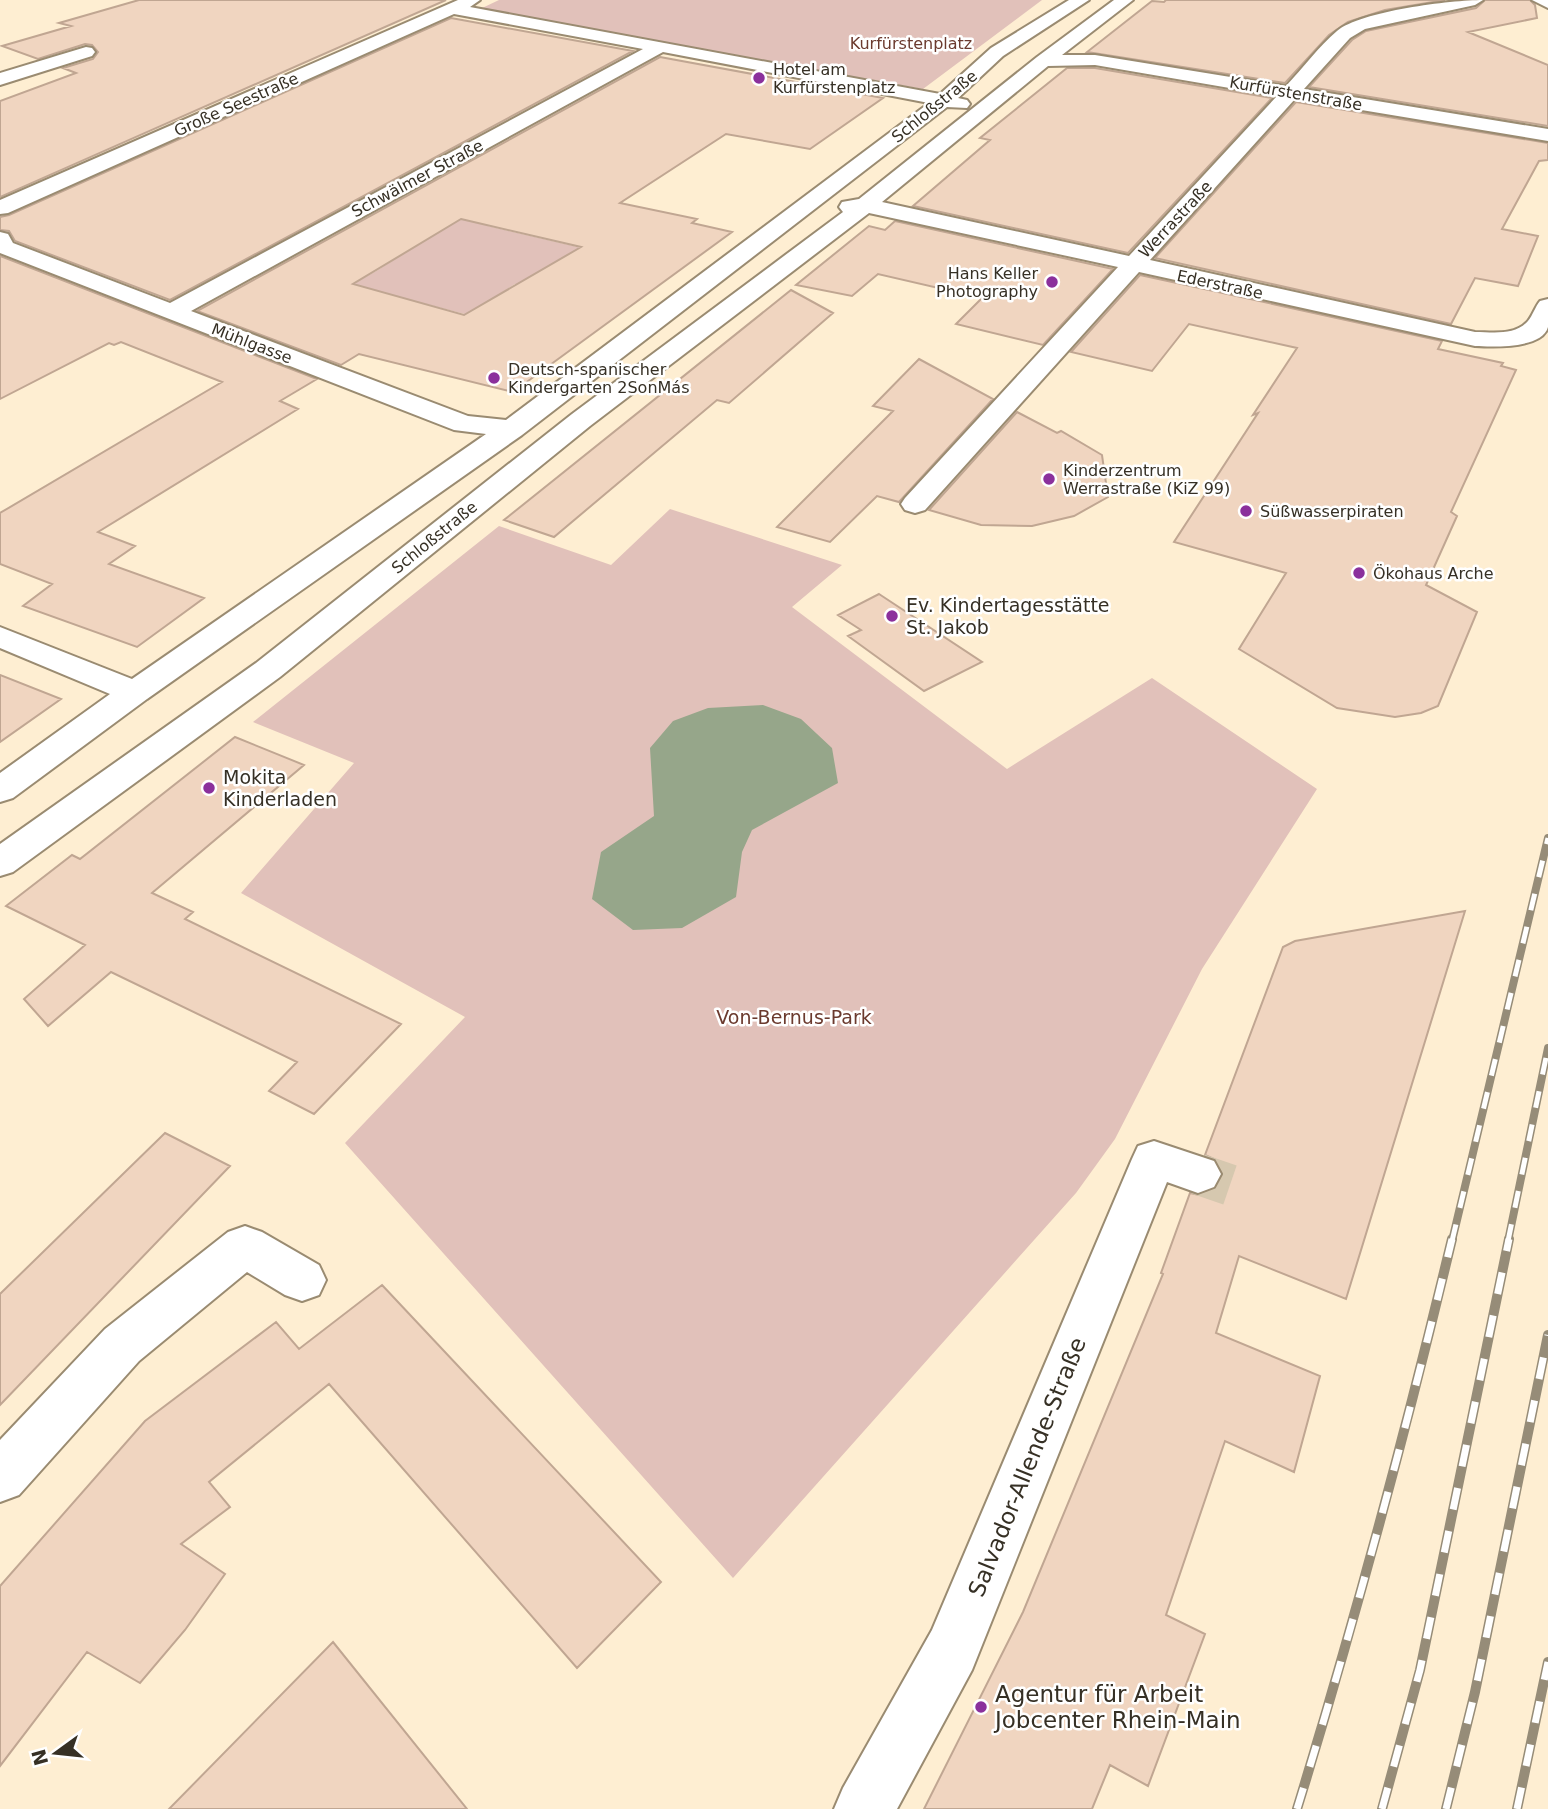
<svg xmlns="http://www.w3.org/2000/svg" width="1548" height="1809" viewBox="0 0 1548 1809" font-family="'DejaVu Sans',sans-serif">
	<rect width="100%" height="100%" fill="#feeed2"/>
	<path fill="#e1c1ba" d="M499,0h543l-119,89 -445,-79z
		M550,188l-62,38 94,22 -1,52 -66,-16 -17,11 -22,22 -69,-18 -20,11 -108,16 99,-56 81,-52z
		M670,509l172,56 -50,42 215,162 145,-91 165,111 -115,180 -87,170 -39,54 -343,385 -388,-435 120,-126 -224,-124 113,-130 -101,-41 246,-196 112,39z"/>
	<path fill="#96a68a" d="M763,705l38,14 31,29 6,35 -86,47 -10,22 -6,45 -54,31 -49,2 -41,-31 9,-47 53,-36 -4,-68 23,-27 35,-13z"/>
	<path fill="#f0d5c0" stroke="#c0a692" stroke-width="2" fill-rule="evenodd" d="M139,0h307l-446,197v-96l76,-28 -13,-5 30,-9 5,-7 -6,-7 -7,-1 -47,15 -36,-13 69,-20 -12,-3z
		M1166,0h279l-60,10 -37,12 -19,13 -44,48 -198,-31 65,-51 12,1z
		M1485,0h45l5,5 2,13 -69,14 80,33v61l-239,-39 43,-47 14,-9 110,-23z
		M451,18l182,33 -463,249 -155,-59 -6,-10 -9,-1v-13l9,-2z
		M660,57l223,41 -73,51 -84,-15 -106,69 77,16 -5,4 40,9 -219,160 -154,-38 -18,11 -144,-54zM461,219l120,28 -117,68 -111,-31z
		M1067,68h28l177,30 -144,155 -215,-47 77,-66 -10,-2z
		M1296,102l252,41v17l-9,1 -37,68 36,7 -20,50 -43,-8 -24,46 -296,-66z
		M895,221l218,48 -70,76 -87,-21 26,-26 -104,-24 -26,22 -56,-11 73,-59 16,4z
		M0,256l317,123 -37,22 18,8 -200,123 37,14 -26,18 95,34 -67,49 -114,-41 29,-22 -52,-20v-51l222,-131 -101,-40 -7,3 -5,-2 -109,56z
		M1140,275l302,66 -4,8 65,14 -2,3 15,4 -65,142 6,4 -31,69 51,27 -39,94 -17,7 -26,4 -58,-9 -98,-59 47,-76 -112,-31 84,-129 -5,2 44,-67 -108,-24 -37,47 -81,-19z
		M791,290l42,23 -104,90 -12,-3 -163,137 -50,-17z
		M919,359l74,40 -94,103 -22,-6 -47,46 -53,-15 116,-116 -20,-5z
		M1017,412l40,21 4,-2 41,24 6,42 -34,19 -42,10 -51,-1 -52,-15z
		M879,594l103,68 -58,29 -76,-55 13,-6 -23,-15z
		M0,675l61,24 -61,43z
		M235,737l69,28 -152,128 41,19 -8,7 216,105 -87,90 -45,-23 28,-29 -186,-90 -63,54 -24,-27 61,-54 -79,-39 66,-51 8,4z
		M1465,911l-119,388 -107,-43 -23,77 104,43 -26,96 -69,-31 -59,174 39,19 -57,152 -38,-21 -18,44h-168l99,-197 140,-338 -2,-1 29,-80 9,2 16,-6 8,-14 -7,-15 -11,-5 78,-208 12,-6z
		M165,1133l65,33 -230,239v-111z
		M382,1285l279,297 -84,86 -248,-284 -120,98 21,25 -49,37 44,30 -40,56 -45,53 -53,-31 -87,114v-180l145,-165 131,-99 23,27z
		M333,1642l134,167h-298z"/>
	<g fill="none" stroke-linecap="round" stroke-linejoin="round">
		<path stroke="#d6c8af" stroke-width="41" stroke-dasharray="41 20" stroke-linecap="butt" d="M1198,1174l32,11"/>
		<defs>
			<path id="minor" d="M458,0h22l-10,7 470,87 51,-46 78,-48h20l-86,56 -45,42 9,2 3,4 -3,4 -20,-1 -425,328 -375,264 -134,99 -13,4v-29l110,-79 -110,-46v-21l132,52 354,-245 -32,-4 -454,-177v-21l8,2 5,9 157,60 473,-254 -189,-35 -446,199 -8,1v-14zM663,52l266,51 -423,317 -38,-4 -277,-105z
				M1114,0h19l-71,55h33l191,31c17,-18 33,-40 51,-55 24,-20 114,-31 146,-31l-8,5 -110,24 -15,9 -46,51 244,40v12l-253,-42 -145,161 325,72c18,0 40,4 53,-11 5,-6 7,-14 12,-20l8,-2c0,8 0,20 0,28 -6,22 -56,20 -73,19l-336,-74 -214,238 -10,3 -10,-3 -4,-6 4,-6 213,-231 -249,-54 -279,213 -310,251 -267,195 -13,4v-32l256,-181 316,-249 271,-202 -4,-5 3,-5 17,-3 178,-142zM1095,65l182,31 -148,160 -247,-54 166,-136z
				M1532,0h16v8z
				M86,47l6,1 3,4 -3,4 -92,29v-12z
				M1154,1141l60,20 7,13 -7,13 -16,6 -31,-11 -195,488 -75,139h-63l9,-21 89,-158 200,-471 6,-13z
				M245,1226l17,6 57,33 7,15 -7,15 -17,6 -17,-6 -38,-23 -108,89 -120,134 -19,7v-62l105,-111 123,-97z"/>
		</defs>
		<use href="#minor" stroke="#9a8b71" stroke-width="4"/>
		<use href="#minor" fill="#fff" fill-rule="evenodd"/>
		<defs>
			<path id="rail-far1" d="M1452,1241l96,-403
				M1508,1241l40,-193"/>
			<path id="rail" d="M1297,1809c58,-189 109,-378 155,-570
				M1382,1809l38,-139 89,-431
				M1446,1809l29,-117 73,-357
				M1517,1809l31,-147"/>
		</defs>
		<use href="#rail-far1" stroke="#968c78" stroke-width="8"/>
		<use href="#rail" stroke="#968c78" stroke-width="10"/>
		<use href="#rail-far1" stroke="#fff" stroke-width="5" stroke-dasharray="17" stroke-linecap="butt"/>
		<use href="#rail" stroke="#fff" stroke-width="7" stroke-dasharray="22" stroke-linecap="butt"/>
	</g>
	<g fill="#8b309c" stroke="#fff" stroke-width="2.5">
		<circle cx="759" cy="78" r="7"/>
		<circle cx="1052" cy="282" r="7"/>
		<circle cx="494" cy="378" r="7"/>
		<circle cx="1049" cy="479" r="7"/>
		<circle cx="1246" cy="511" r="7"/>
		<circle cx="1359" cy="573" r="7"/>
		<circle cx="892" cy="616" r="7"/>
		<circle cx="209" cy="788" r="7"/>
		<circle cx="981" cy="1707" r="7"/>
	</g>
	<g text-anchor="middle" stroke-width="5" stroke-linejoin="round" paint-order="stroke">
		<g font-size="16" fill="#6b3a2e" stroke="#fff">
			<text x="911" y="49">Kurfürstenplatz</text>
		</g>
		<g font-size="16" fill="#363025" stroke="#fff" text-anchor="start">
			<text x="773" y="75">Hotel am<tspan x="773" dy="18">Kurfürstenplatz</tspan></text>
			<text x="1038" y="279" text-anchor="end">Hans Keller<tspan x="1038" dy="18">Photography</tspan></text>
			<text x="508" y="375">Deutsch-spanischer<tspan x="508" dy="18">Kindergarten 2SonMás</tspan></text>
			<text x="1063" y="476">Kinderzentrum<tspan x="1063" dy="18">Werrastraße (KiZ 99)</tspan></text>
			<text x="1260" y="517">Süßwasserpiraten</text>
			<text x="1373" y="579">Ökohaus Arche</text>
		</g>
		<g font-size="16" fill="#363025" stroke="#fff">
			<text transform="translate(1296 93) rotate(10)" y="6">Kurfürstenstraße</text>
			<text transform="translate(236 104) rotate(-24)" y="6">Große Seestraße</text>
			<text transform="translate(934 106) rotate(-39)" y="6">Schloßstraße</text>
			<text transform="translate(417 178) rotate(-28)" y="6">Schwälmer Straße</text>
			<text transform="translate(1175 219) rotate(-47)" y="6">Werrastraße</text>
			<text transform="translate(1220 284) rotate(12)" y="6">Ederstraße</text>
			<text transform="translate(252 343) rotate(21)" y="6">Mühlgasse</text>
			<text transform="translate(434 537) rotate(-39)" y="6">Schloßstraße</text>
		</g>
		<g font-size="19" fill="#363025" stroke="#fff" text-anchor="start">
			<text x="906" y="612">Ev. Kindertagesstätte<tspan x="906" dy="22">St. Jakob</tspan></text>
			<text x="223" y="784">Mokita<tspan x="223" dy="22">Kinderladen</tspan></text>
		</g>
		<g font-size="19" fill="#6b3a2e" stroke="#fff">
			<text x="794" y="1024">Von-Bernus-Park</text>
		</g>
		<g font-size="23" fill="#363025" stroke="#fff">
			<text transform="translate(1027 1467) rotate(-68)" y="8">Salvador-Allende-Straße</text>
		</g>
		<g font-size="23" fill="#363025" stroke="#fff" text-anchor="start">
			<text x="995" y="1702">Agentur für Arbeit<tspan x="995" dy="26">Jobcenter Rhein-Main</tspan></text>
		</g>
	</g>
	<g transform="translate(56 1753) rotate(255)" stroke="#ffffff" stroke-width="5" paint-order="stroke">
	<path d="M0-5L12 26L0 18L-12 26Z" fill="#363025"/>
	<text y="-10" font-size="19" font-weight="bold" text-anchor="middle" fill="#363025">N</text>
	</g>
</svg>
